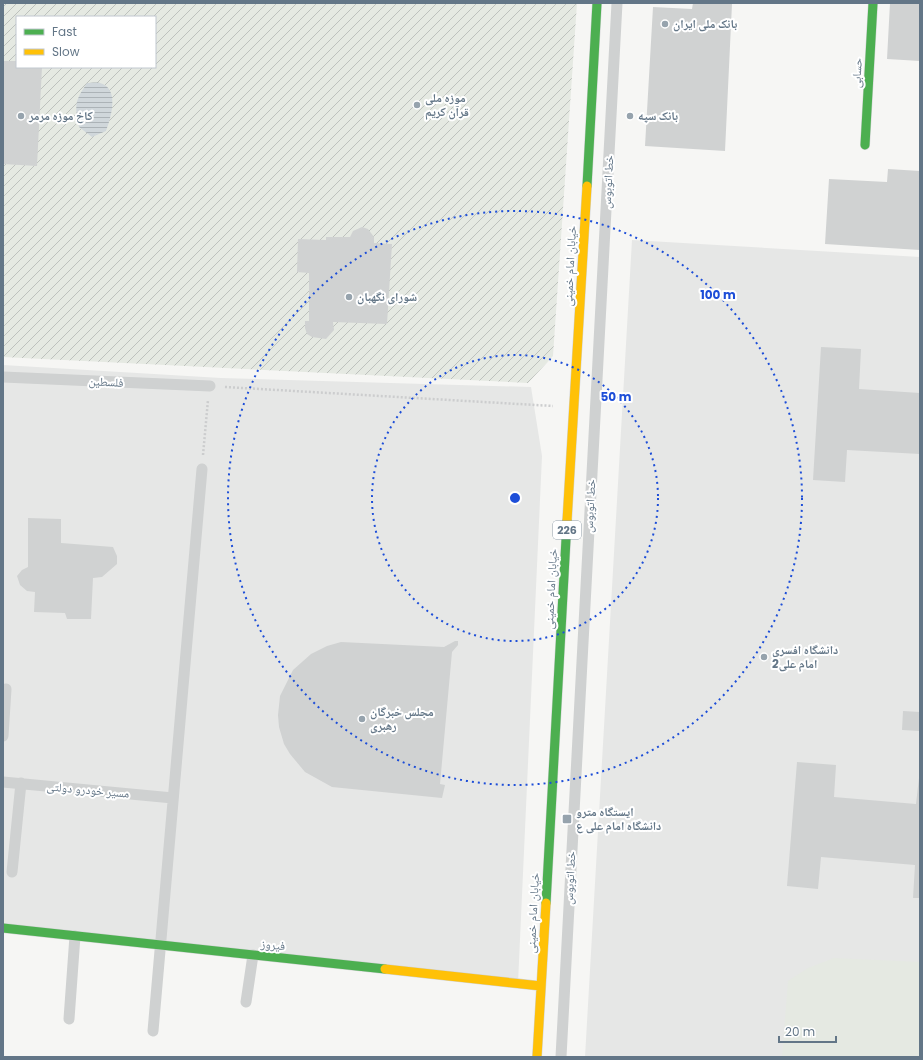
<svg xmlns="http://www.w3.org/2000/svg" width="923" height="1060" viewBox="0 0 923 1060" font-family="Poppins,'Noto Naskh Arabic',sans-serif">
	<defs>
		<pattern id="garden-furrows" width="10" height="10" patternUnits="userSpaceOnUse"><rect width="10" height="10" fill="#e5e9e2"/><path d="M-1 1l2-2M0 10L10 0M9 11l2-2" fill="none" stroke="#bdc1bd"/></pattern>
		<pattern id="water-rules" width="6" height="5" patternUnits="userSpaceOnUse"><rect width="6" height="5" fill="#d0d7db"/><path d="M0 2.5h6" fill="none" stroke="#acb3b7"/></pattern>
	</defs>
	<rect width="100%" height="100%" fill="#f6f6f4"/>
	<path fill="#e6e7e6" d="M632,240l288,17v800h-335z
		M3,365l218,13 310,9 11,69 -24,527 -515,-55z"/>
	<path fill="#e5e9e2" d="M834,958l86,4v95h-138l6,-76 20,-13z"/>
	<path fill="url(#garden-furrows)" fill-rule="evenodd" d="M3,3h574l-24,353 -25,27 -525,-26zM17,17h138v50h-138z"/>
	<path fill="url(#water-rules)" d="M87,83c3,0 9,-1 13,0 20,5 11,35 6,48l-14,6 -13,-10c-4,-22 -5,-25 8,-44z"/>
	<path fill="#d0d2d2" d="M693,3l39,1 -7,147 -80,-5 8,-139 39,2z
		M890,3h30v58l-33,-2z
		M3,61h14v6h25l-5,99 -34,-2z
		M888,169l32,2v79l-95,-6 4,-65 58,3z
		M362,227l6,2 6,8v6l18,1 -5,80 -54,-2 1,8 -8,9 -14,-2 -5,-3 -2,-6v-7h4v-48l-12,-1 1,-33 28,1v-3h24l3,-6z
		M821,347l40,2 -2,40 61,4v61l-73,-4 -2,32 -32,-2z
		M28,518l33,1v24l52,4 4,9v8l-15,13 -9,1 -2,41h-24l-2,-6 -31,-1 1,-20 -8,-1 -7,-6 -3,-9 5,-6 6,-3z
		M455,641h3v4l-6,7 -12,132 5,1 -3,13 -110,-11 -27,-15 -15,-18 -6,-10 -5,-17 -1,-12 2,-19 13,-26 18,-16 16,-8 14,-4 103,5z
		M903,711l17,1v19l-18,-1z
		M797,762l39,3 -2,32 82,7 4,-35v129h-7l2,-33 -94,-8 -3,32 -31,-3z"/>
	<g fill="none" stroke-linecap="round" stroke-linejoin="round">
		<defs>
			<path id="fast" d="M865,145l8,-142
				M587,186l10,-183
				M546,903l21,-382
				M3,928l382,41"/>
			<path id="slow" d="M567,521l20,-335
				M385,969l156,17
				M537,1057l9,-154"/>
		</defs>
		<use href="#fast" stroke="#d1d3d4" stroke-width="10"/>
		<use href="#slow" stroke="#d1d3d4" stroke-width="10"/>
		<path stroke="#cccdce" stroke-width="2.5" stroke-dasharray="2 2" stroke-linecap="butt" d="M225,387l328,19
			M203,455l5,-55"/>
		<path stroke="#cfd1d1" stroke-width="11" d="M3,377l207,9
			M3,736l3,-47
			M3,782l170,16
			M12,872l9,-89
			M246,1002l7,-47
			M69,1019l6,-83
			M153,1031l49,-562
			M561,1057l56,-1054"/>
		<use href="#fast" stroke="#4caf50" stroke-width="9"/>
		<use href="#slow" stroke="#ffc107" stroke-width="9"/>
	</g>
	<g fill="none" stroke="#1d4ed8" stroke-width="2" stroke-dasharray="2 4">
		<circle cx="515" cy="498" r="143"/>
		<circle cx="515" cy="498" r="287"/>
	</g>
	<g fill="#96a3ad" stroke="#fff" stroke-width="1.5">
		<circle cx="665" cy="24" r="4"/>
		<circle cx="417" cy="105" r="4"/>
		<circle cx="21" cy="116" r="4"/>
		<circle cx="630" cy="116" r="4"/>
		<circle cx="349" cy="297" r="4"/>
		<circle cx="764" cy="657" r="4"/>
		<circle cx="362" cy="719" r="4"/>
		<rect x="562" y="814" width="10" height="10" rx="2"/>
	</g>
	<g text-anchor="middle" stroke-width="4" stroke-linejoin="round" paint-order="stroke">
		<rect fill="#fff" stroke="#929fab" stroke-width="1" x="553" y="521" width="28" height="18" rx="3"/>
		<g font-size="11" font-weight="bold" fill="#637687">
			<text x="567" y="534">226</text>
		</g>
		<g font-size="12" font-weight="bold" fill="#637687" stroke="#fff" text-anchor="start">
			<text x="673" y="28">بانک ملی ایران</text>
			<text x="425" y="102">موزه ملی<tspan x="425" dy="14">قرآن کریم</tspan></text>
			<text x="29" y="120">کاخ موزه مرمر</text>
			<text x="638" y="120">بانک سپه</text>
			<text x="357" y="301">شورای نگهبان</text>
			<text x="772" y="654">دانشگاه افسری<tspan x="772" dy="14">امام علی2</tspan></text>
			<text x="370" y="716">مجلس خبرگان<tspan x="370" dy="14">رهبری</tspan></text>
			<text x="576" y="816">ایستگاه مترو<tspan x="576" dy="14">دانشگاه امام علی ع</tspan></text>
		</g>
		<g font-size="12" fill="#637687" stroke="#fff">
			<text transform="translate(857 73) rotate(-87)" y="4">حسابی</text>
			<text transform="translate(608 182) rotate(-87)" y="4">خط اتوبوس</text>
			<text transform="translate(570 266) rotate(-87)" y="4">خیابان امام خمینی</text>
			<text transform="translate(106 382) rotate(3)" y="4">فلسطین</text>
			<text transform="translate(590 506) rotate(-87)" y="4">خط اتوبوس</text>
			<text transform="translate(551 589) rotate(-87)" y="4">خیابان امام خمینی</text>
			<text transform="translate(88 790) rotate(5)" y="4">مسیر خودرو دولتی</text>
			<text transform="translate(570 878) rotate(-87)" y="4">خط اتوبوس</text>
			<text transform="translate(533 913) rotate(-87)" y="4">خیابان امام خمینی</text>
			<text transform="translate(273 945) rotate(6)" y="4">فیروز</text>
		</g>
	</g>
	<circle cx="515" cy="498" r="6" fill="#1d4ed8" stroke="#fff" stroke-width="2"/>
	<g font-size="12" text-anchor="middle" font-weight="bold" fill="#1d4ed8" stroke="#fff" stroke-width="4" stroke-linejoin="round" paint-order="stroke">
		<text x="718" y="299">100 m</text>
		<text x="616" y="401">50 m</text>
	</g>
	<rect width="923" height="1060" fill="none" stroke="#637687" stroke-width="8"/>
	<rect x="16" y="16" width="140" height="52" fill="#ffffff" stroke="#c1c8cf"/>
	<rect x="24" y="29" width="20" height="6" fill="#4caf50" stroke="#c1c8cf"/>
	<text x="52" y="36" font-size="12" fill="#637687">Fast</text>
	<rect x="24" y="49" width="20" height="6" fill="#ffc107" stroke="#c1c8cf"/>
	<text x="52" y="56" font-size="12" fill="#637687">Slow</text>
	<path d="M779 1036v6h57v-6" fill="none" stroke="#637687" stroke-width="2"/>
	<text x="785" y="1036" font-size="12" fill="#637687" stroke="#ffffff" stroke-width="3" paint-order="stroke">20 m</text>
</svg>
